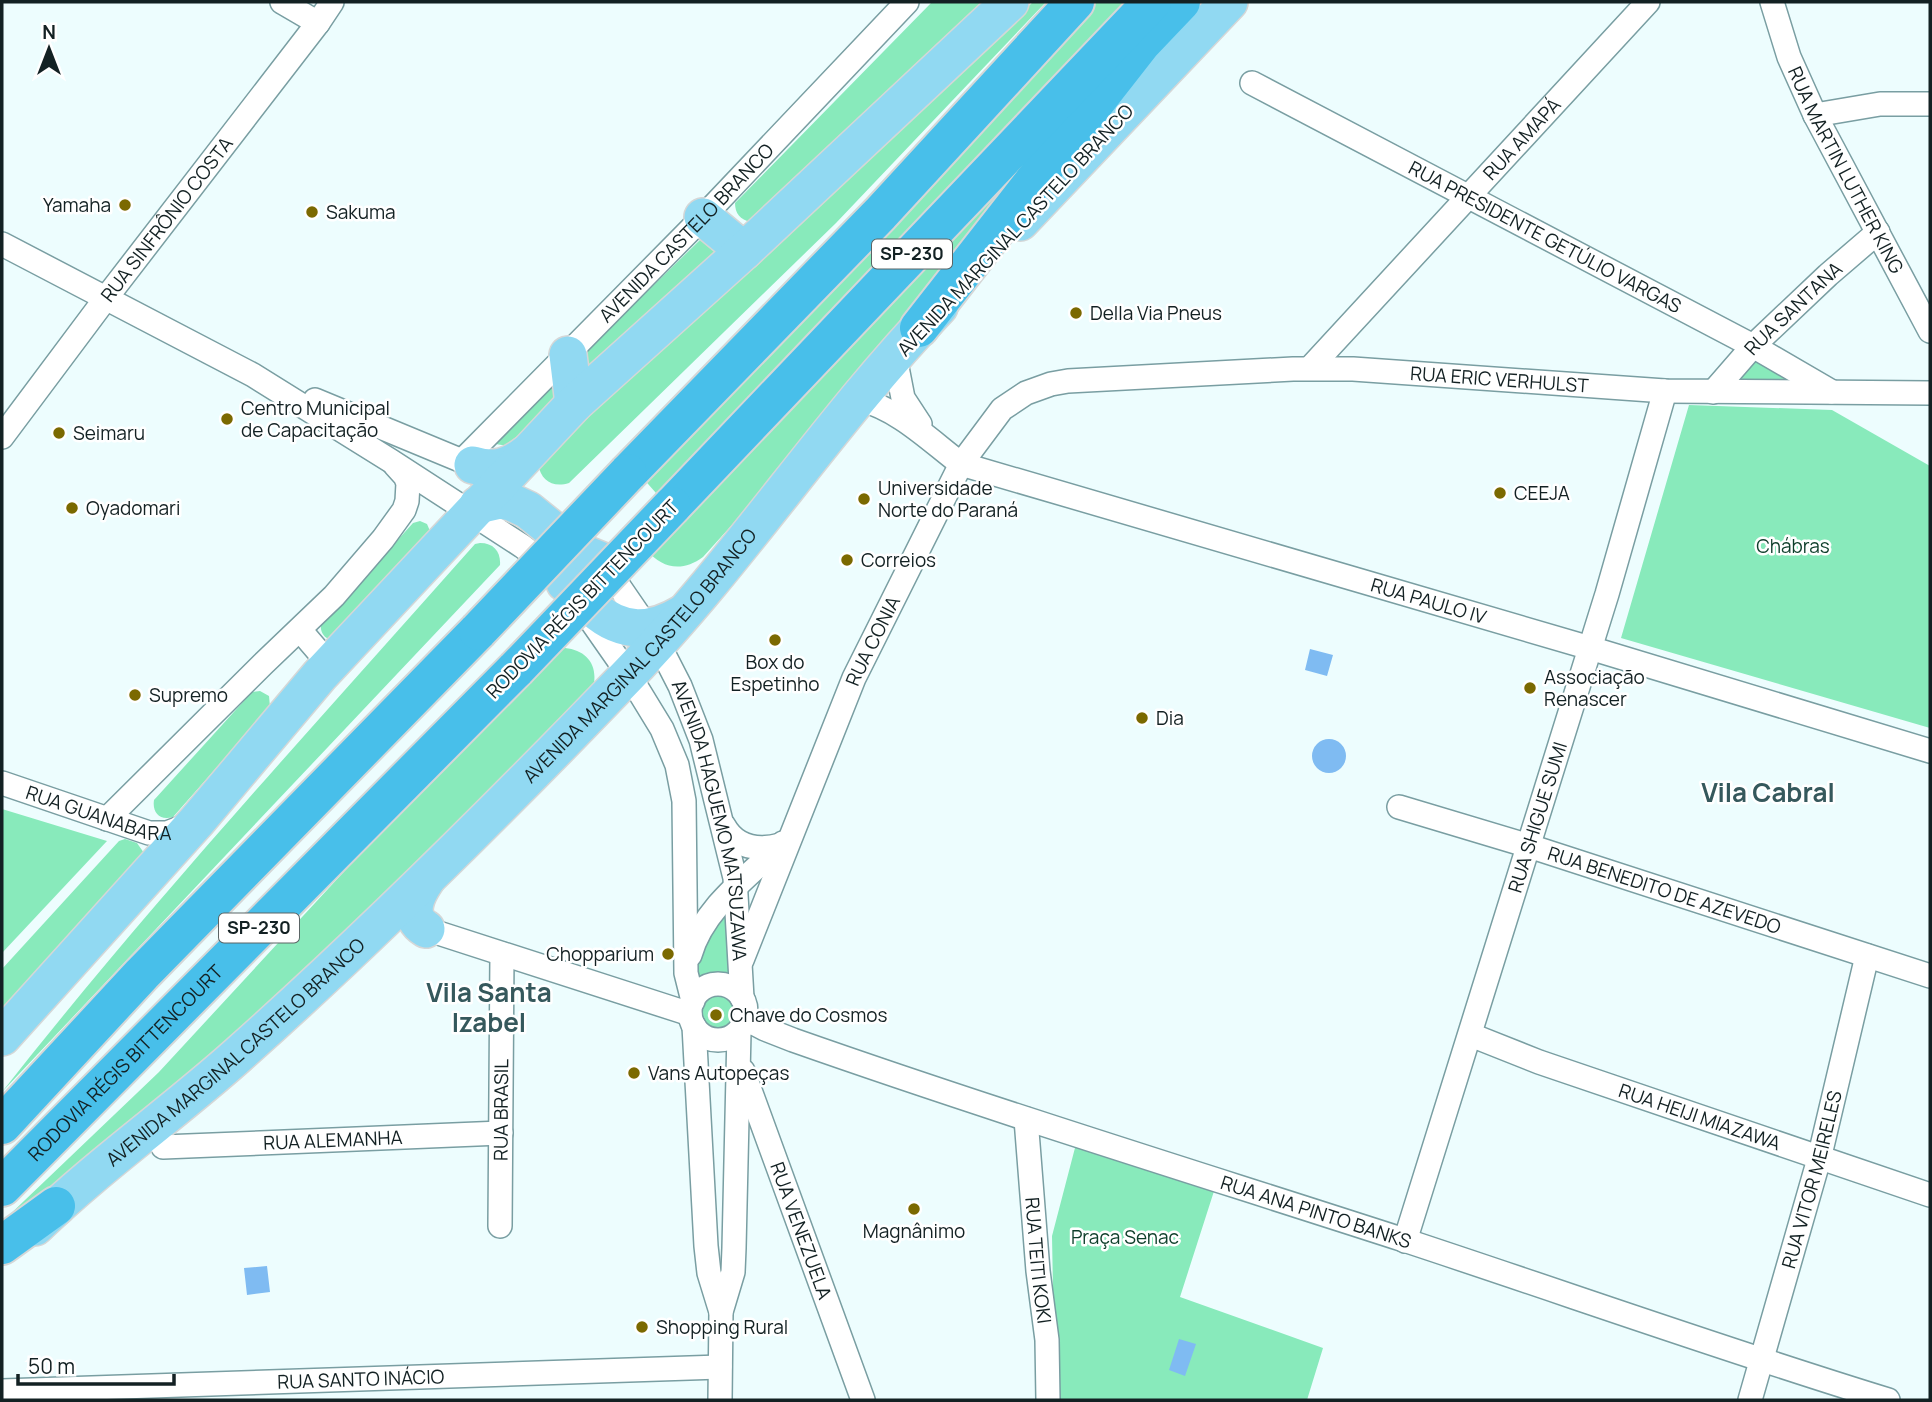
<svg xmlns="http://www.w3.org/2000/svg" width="1932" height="1402" viewBox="0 0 1932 1402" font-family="Manrope,sans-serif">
	<rect width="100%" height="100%" fill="#edfdfe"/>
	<path fill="#88eabb" d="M932,2h60l-241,220c-11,-2 -16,-9 -16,-19z
		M1033,2h13l-210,221 -267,260c-16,5 -28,-2 -31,-19z
		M1097,2h28l-115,121 -154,169 -200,201 -15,-17z
		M1013,170l-40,72 -123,152 -147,163c-20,15 -41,12 -56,-7l231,-231z
		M701,239h4l12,13 -125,122 -12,-17z
		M1757,356l55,32 -81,-1z
		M556,376l4,31c-18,19 -40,48 -69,35z
		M1689,405l143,5 98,56v262l-309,-90z
		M420,521l7,3 3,7 -99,109c-7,-2 -11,-8 -10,-15l92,-102z
		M480,543c14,0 21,9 20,22l-498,527c149,-190 313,-367 473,-548z
		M565,648c20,2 32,15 29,35l-87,92 -329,317 -176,139v-9l157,-150 205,-222 193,-199z
		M260,691l9,5 1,11 -97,110c-13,4 -21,-4 -19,-17l98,-108z
		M2,809l105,32 -105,112z
		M125,839l12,4 7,10 -142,170v-54l117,-128z
		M731,903v82l-20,-5 -13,5 -4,-26z
		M697 1010a19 19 0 1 1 38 0a19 19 0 1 1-38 0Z
		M1076,1144l139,44 -35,109 143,51 -16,52h-252l-3,-164z"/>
	<path fill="#7fbbf2" d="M1310,649l23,6 -6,21 -22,-6z
		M1312 756a17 17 0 1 1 34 0a17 17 0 1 1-34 0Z
		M267,1266l3,26 -23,3 -3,-27z
		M1179,1339l17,5 -11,32 -16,-6z"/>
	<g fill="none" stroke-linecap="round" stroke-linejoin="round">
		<defs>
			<g id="street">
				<path d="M282,2l36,21"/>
				<path id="s1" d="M1772,2l17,55 26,58 115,216"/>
				<path id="s2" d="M1252,83l501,263 79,46"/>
				<path d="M1815,115l65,-11h50"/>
				<path d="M2,244l251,131 138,86 131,85 29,22"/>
				<path d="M895,357l8,41 17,26"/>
				<path id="s3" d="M1310,368l338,-366"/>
				<path id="s4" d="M1713,392l40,-46 75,-71 50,-43"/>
				<path id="s5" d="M859,399c41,11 69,40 102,65l629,184 340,103"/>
				<path d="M315,400l169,70"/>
				<path id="s6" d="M2,437l104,-139 212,-275 14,-21"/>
				<path id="s7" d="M462,461l241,-244 204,-215"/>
				<path id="s8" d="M603,563l55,80 22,43 21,54 34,138 7,120"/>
				<path d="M585,612l44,63 33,54 15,36 7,36 2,172 7,28"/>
				<path d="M300,630l30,35"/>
				<path id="s9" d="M2,783l147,50h18l23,-9"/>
				<path id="s10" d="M1399,807l130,39 401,130"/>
				<path d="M107,819l156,-155 71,-68 49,-57 21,-29 3,-9 1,-18 -3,-7 -10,-11"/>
				<path d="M724,826c12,22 34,25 57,19"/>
				<path d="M426,929l264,85"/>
				<path d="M690,955c13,-47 59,-79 93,-112"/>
				<path id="s11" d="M742,960l112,-282 107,-214 41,-55 24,-16 25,-9 17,-3 225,-12h60l312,22 265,2"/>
				<circle cx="718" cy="1012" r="28"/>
				<path id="s12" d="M746,1019l19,10 28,11c202,71 407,134 611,200 161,53 321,110 484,160"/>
				<path d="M694,1026l12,220 3,27 12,39"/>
				<path id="s13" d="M1471,1035l68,27 391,133"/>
				<path id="s14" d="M743,1071l120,329"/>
				<path id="s15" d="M1026,1119l12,152 9,69 1,60"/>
				<path id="s16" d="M163,1147l338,-14"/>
				<path id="s17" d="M500,1226l2,-272"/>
				<path id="s18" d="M1405,1241l202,-647 58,-203"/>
				<path id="s19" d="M2,1391l718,-24"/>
				<path d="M720,1400l1,-88 12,-40 1,-24 5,-216"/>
				<path id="s20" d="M1750,1400l69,-241 48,-203"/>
			</g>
			<g id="primary">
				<path d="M703,217l41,34"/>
				<path d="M1020,222l209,-220"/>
				<path d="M568,355l6,49"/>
				<path d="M473,465c21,6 35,3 53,-11"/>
				<path d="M478,505l22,-5 11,2 17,8 52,42 22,9"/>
				<path d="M565,583c14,9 18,16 29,26 28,25 58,23 88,5"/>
				<path d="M426,880c-11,16 -20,37 0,49"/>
				<path d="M2,1037l195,-216 123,-146 254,-271 170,-153 266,-249"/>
				<path id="s21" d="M35,1227c64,-62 137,-113 203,-172 136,-121 265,-250 391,-381 111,-115 199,-251 310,-367"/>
			</g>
			<g id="highway">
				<path d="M919,328l222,-284 40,-42"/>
				<path d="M628,473l252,-259 195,-212"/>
				<path d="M672,506l480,-504"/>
				<path d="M2,1125l140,-151 336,-343"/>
				<path id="s22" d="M2,1187l514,-518"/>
				<path d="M2,1245l54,-39"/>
			</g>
		</defs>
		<use href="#street" stroke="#799ea2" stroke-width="26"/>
		<use href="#primary" stroke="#d5d7d7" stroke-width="40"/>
		<use href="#highway" stroke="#d5d7d7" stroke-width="42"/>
		<use href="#street" stroke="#fff" stroke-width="23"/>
		<use href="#primary" stroke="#91d9f2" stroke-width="37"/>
		<use href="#highway" stroke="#48bfea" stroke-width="38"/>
		<defs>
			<path id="highway-bridge" d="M478,631l150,-158
				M516,669l156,-163"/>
		</defs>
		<use href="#highway-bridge" stroke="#d5d7d7" stroke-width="42" stroke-linecap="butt"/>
		<use href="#highway-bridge" stroke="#48bfea" stroke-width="38"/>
	</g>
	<g fill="#7b6900" stroke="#fff" stroke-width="2.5">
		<circle cx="125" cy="205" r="7"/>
		<circle cx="312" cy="212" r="7"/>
		<circle cx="1076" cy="313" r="7"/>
		<circle cx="227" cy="419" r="7"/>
		<circle cx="59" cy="433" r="7"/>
		<circle cx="1500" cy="493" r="7"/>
		<circle cx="864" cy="499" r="7"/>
		<circle cx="72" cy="508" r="7"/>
		<circle cx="847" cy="560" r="7"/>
		<circle cx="775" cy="640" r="7"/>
		<circle cx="1530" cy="688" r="7"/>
		<circle cx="135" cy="695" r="7"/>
		<circle cx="1142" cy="718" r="7"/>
		<circle cx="668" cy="954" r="7"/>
		<circle cx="716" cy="1015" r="7"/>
		<circle cx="634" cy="1073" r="7"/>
		<circle cx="914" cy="1209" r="7"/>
		<circle cx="642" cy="1327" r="7"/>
	</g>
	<g text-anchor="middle" stroke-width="5" stroke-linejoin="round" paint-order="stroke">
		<g fill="#fff" stroke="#5a6465" stroke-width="2">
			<rect x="872" y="239.5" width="80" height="29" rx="5"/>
			<rect x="219" y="913.5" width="80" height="29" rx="5"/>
		</g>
		<g font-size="18" font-weight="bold" fill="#132123">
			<text x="912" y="260">SP-230</text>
			<text x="259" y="934">SP-230</text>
		</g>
		<g font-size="19" fill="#132123" stroke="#fff">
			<text dy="7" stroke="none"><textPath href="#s3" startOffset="312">RUA AMAPÁ</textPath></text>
			<text dy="7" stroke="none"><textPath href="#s1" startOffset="184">RUA MARTIN LUTHER KING</textPath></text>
			<text dy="7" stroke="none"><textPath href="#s6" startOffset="273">RUA SINFRÔNIO COSTA</textPath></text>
			<text transform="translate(1015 230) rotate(-47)" y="7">AVENIDA MARGINAL CASTELO BRANCO</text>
			<text dy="7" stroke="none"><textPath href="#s7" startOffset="320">AVENIDA CASTELO BRANCO</textPath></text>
			<text dy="7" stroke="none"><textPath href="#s2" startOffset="331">RUA PRESIDENTE GETÚLIO VARGAS</textPath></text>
			<text dy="7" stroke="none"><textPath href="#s4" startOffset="116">RUA SANTANA</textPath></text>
			<text dy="7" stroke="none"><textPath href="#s11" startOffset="1116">RUA ERIC VERHULST</textPath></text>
			<text transform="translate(582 599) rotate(-46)" y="7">RODOVIA RÉGIS BITTENCOURT</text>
			<text dy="7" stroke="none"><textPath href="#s5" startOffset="609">RUA PAULO IV</textPath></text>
			<text dy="7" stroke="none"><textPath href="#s11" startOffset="345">RUA CONIA</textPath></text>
			<text dy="7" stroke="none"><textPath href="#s21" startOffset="833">AVENIDA MARGINAL CASTELO BRANCO</textPath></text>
			<text dy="7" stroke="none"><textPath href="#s9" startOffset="102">RUA GUANABARA</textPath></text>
			<text dy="7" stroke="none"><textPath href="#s18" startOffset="444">RUA SHIGUE SUMI</textPath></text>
			<text dy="7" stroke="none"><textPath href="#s8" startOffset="284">AVENIDA HAGUEMO MATSUZAWA</textPath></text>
			<text dy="7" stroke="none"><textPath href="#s10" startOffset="278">RUA BENEDITO DE AZEVEDO</textPath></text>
			<text dy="7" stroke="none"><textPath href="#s21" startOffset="266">AVENIDA MARGINAL CASTELO BRANCO</textPath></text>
			<text dy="7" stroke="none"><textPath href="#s22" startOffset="175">RODOVIA RÉGIS BITTENCOURT</textPath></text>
			<text dy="7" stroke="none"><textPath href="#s17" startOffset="116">RUA BRASIL</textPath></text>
			<text dy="7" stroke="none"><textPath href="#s13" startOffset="243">RUA HEIJI MIAZAWA</textPath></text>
			<text dy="7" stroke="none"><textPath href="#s16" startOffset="170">RUA ALEMANHA</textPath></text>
			<text dy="7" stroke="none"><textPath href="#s20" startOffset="229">RUA VITOR MEIRELES</textPath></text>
			<text dy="7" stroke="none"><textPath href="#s12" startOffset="602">RUA ANA PINTO BANKS</textPath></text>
			<text dy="7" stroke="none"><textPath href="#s14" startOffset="170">RUA VENEZUELA</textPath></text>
			<text dy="7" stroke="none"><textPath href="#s15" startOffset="142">RUA TEITI KOKI</textPath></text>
			<text dy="7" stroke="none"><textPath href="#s19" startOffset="359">RUA SANTO INÁCIO</textPath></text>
		</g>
		<g font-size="19" fill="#132123" stroke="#fff" text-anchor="start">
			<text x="111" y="212" text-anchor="end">Yamaha</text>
			<text x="326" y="219">Sakuma</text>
			<text x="1090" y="320">Della Via Pneus</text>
			<text x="241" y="415">Centro Municipal<tspan x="241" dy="22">de Capacitação</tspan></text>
			<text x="73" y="440">Seimaru</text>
			<text x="878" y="495">Universidade<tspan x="878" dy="22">Norte do Paraná</tspan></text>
			<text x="1514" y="500">CEEJA</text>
			<text x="86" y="515">Oyadomari</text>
			<text x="861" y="567">Correios</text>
			<text x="775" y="669" text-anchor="middle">Box do<tspan x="775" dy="22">Espetinho</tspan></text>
			<text x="1544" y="684">Associação<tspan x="1544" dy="22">Renascer</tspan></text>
			<text x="149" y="702">Supremo</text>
			<text x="1156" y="725">Dia</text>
			<text x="654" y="961" text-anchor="end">Chopparium</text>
			<text x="730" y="1022">Chave do Cosmos</text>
			<text x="648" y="1080">Vans Autopeças</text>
			<text x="914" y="1238" text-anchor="middle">Magnânimo</text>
			<text x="656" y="1334">Shopping Rural</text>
		</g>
		<g font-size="19" fill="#0d3e2a" stroke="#fff">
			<text x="1793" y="553">Chábras</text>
			<text x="1125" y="1244">Praça Senac</text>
		</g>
		<g font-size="26" font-weight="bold" fill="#35585c" stroke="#fff">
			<text x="1768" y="802">Vila Cabral</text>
			<text x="489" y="1002">Vila Santa<tspan x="489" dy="30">Izabel</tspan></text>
		</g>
	</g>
	<rect width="1932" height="1402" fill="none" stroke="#132123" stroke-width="7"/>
	<g transform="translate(49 49)" stroke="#ffffff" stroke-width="5" paint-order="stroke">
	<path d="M0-5L12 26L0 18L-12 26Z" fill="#132123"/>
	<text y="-10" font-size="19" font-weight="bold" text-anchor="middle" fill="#132123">N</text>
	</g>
	<path d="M18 1374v10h156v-10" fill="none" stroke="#132123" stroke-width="3.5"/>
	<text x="28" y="1374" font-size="21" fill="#132123" stroke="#ffffff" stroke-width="5" paint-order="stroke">50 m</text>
</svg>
